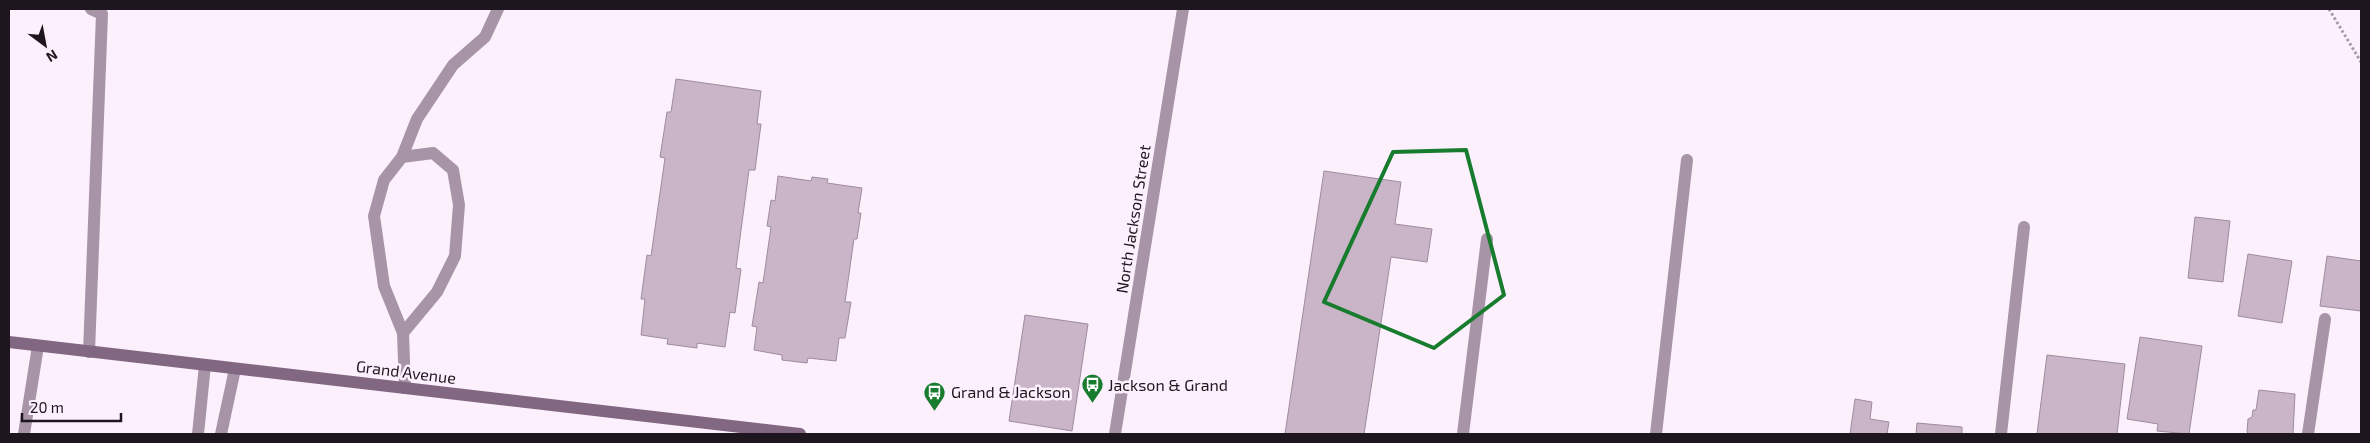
<svg xmlns="http://www.w3.org/2000/svg" width="2370" height="443" viewBox="0 0 2370 443" font-family="'Exo 2',sans-serif">
	<rect width="100%" height="100%" fill="#fdf0fd"/>
	<path fill="#c9b4c8" stroke="#9f8b9e" d="M676,79l85,12 -4,33h4l-6,46h-6l-13,98 5,1 -6,44 -5,-1 -5,35 -28,-4v5l-30,-4 1,-5 -27,-4 4,-36h-4l6,-44 4,1 14,-98 -5,-1 7,-45h4z
		M1324,171l77,11 -6,42 37,5 -5,33 -36,-5 -27,177h-79z
		M778,176l33,5 1,-4 16,2 -1,4 35,5 -4,25h3l-4,26h-3l-9,63h6l-6,36h-6l-3,23 -28,-3 -1,5 -25,-3v-5l-28,-5 3,-23 -5,-1 7,-44 4,1 8,-56 -4,-1 4,-26 4,1z
		M2195,217l35,4 -7,61 -35,-4z
		M2248,254l44,7 -10,62 -44,-7z
		M2327,256l34,5v50l-41,-5z
		M1025,315l63,9 -16,107 -63,-10z
		M2140,337l62,9 -13,88 -32,-3 1,-7 -31,-5z
		M2047,355l78,9 -8,70h-80z
		M2259,390l36,4 -2,40h-44l-2,-2 1,-13 4,-2 1,-7h3z
		M1855,399l17,3 -2,17 19,3 -2,12h-37z
		M1917,423l45,4v7h-46z"/>
	<g fill="none" stroke-linecap="round" stroke-linejoin="round">
		<path stroke="#a59aa5" stroke-width="3" stroke-dasharray="2.5 2.5" stroke-linecap="butt" d="M2329,9l32,53"/>
		<path stroke="#a795a7" stroke-width="12" d="M402,157l15,-38 36,-54 32,-28 13,-28
			M403,333l34,-41 18,-36 4,-51 -6,-35 -20,-17 -31,4 -18,23 -10,36 10,70 19,47 2,55
			M89,352l13,-338 -11,-5
			M24,434l14,-88
			M198,434l7,-69
			M221,434l14,-65
			M1463,434l24,-195
			M1656,434l31,-274
			M2001,434l23,-207
			M2308,434l17,-115"/>
		<path stroke="#a795a7" stroke-width="12" d="M1115,434l68,-425"/>
		<path stroke="#816781" stroke-width="12" d="M9,342l791,92"/>
	</g>
	<path fill="none" stroke="#187c2f" stroke-width="4" stroke-linejoin="round" d="M1466,150l38,145 -70,53 -110,-46 69,-150z"/>
	<defs>
		<symbol id="bus-pin" viewBox="-11 -11 22 30"><path d="M0 17L-7.5 6A9.5 9.5 0 1 1 7.5 6Z" fill="#187c2f" stroke="#fdf0fd"/><path d="M-5-6H5V4H4V6H2V4H-2V6H-4V4H-5ZM-3.5-4V0h7V-4ZM-3.5 1.2v1.5H-2V1.2ZM2 1.2v1.5H3.5V1.2Z" fill="#fff"/></symbol>
	</defs>
	<g fill-rule="evenodd">
		<use href="#bus-pin" x="1080" y="372" width="25" height="34"/>
		<use href="#bus-pin" x="922" y="380" width="25" height="34"/>
	</g>
	<g text-anchor="middle" stroke-width="5" stroke-linejoin="round" paint-order="stroke">
		<g font-size="16" fill="#1e161e" stroke="#fdf0fd">
			<text transform="translate(1133 219) rotate(-81)" y="6">North Jackson Street</text>
			<text transform="translate(406 372) rotate(7)" y="6">Grand Avenue</text>
		</g>
		<g font-size="16" fill="#1e161e" stroke="#fdf0fd" text-anchor="start">
			<text x="1108" y="391">Jackson &amp; Grand</text>
			<text x="951" y="398">Grand &amp; Jackson</text>
		</g>
	</g>
	<rect width="2370" height="443" fill="none" stroke="#1e161e" stroke-width="20"/>
	<g transform="translate(45 45) rotate(148)" stroke="#fdf0fd" stroke-width="4" paint-order="stroke">
	<path d="M0-4L9 19L0 12L-9 19Z" fill="#1e161e"/>
	<text y="-8" font-size="14" font-weight="bold" text-anchor="middle" fill="#1e161e">N</text>
	</g>
	<path d="M22 413v8h99v-8" fill="none" stroke="#1e161e" stroke-width="2.5"/>
	<text x="30" y="413" font-size="15" fill="#1e161e" stroke="#fdf0fd" stroke-width="4" paint-order="stroke">20 m</text>
</svg>
